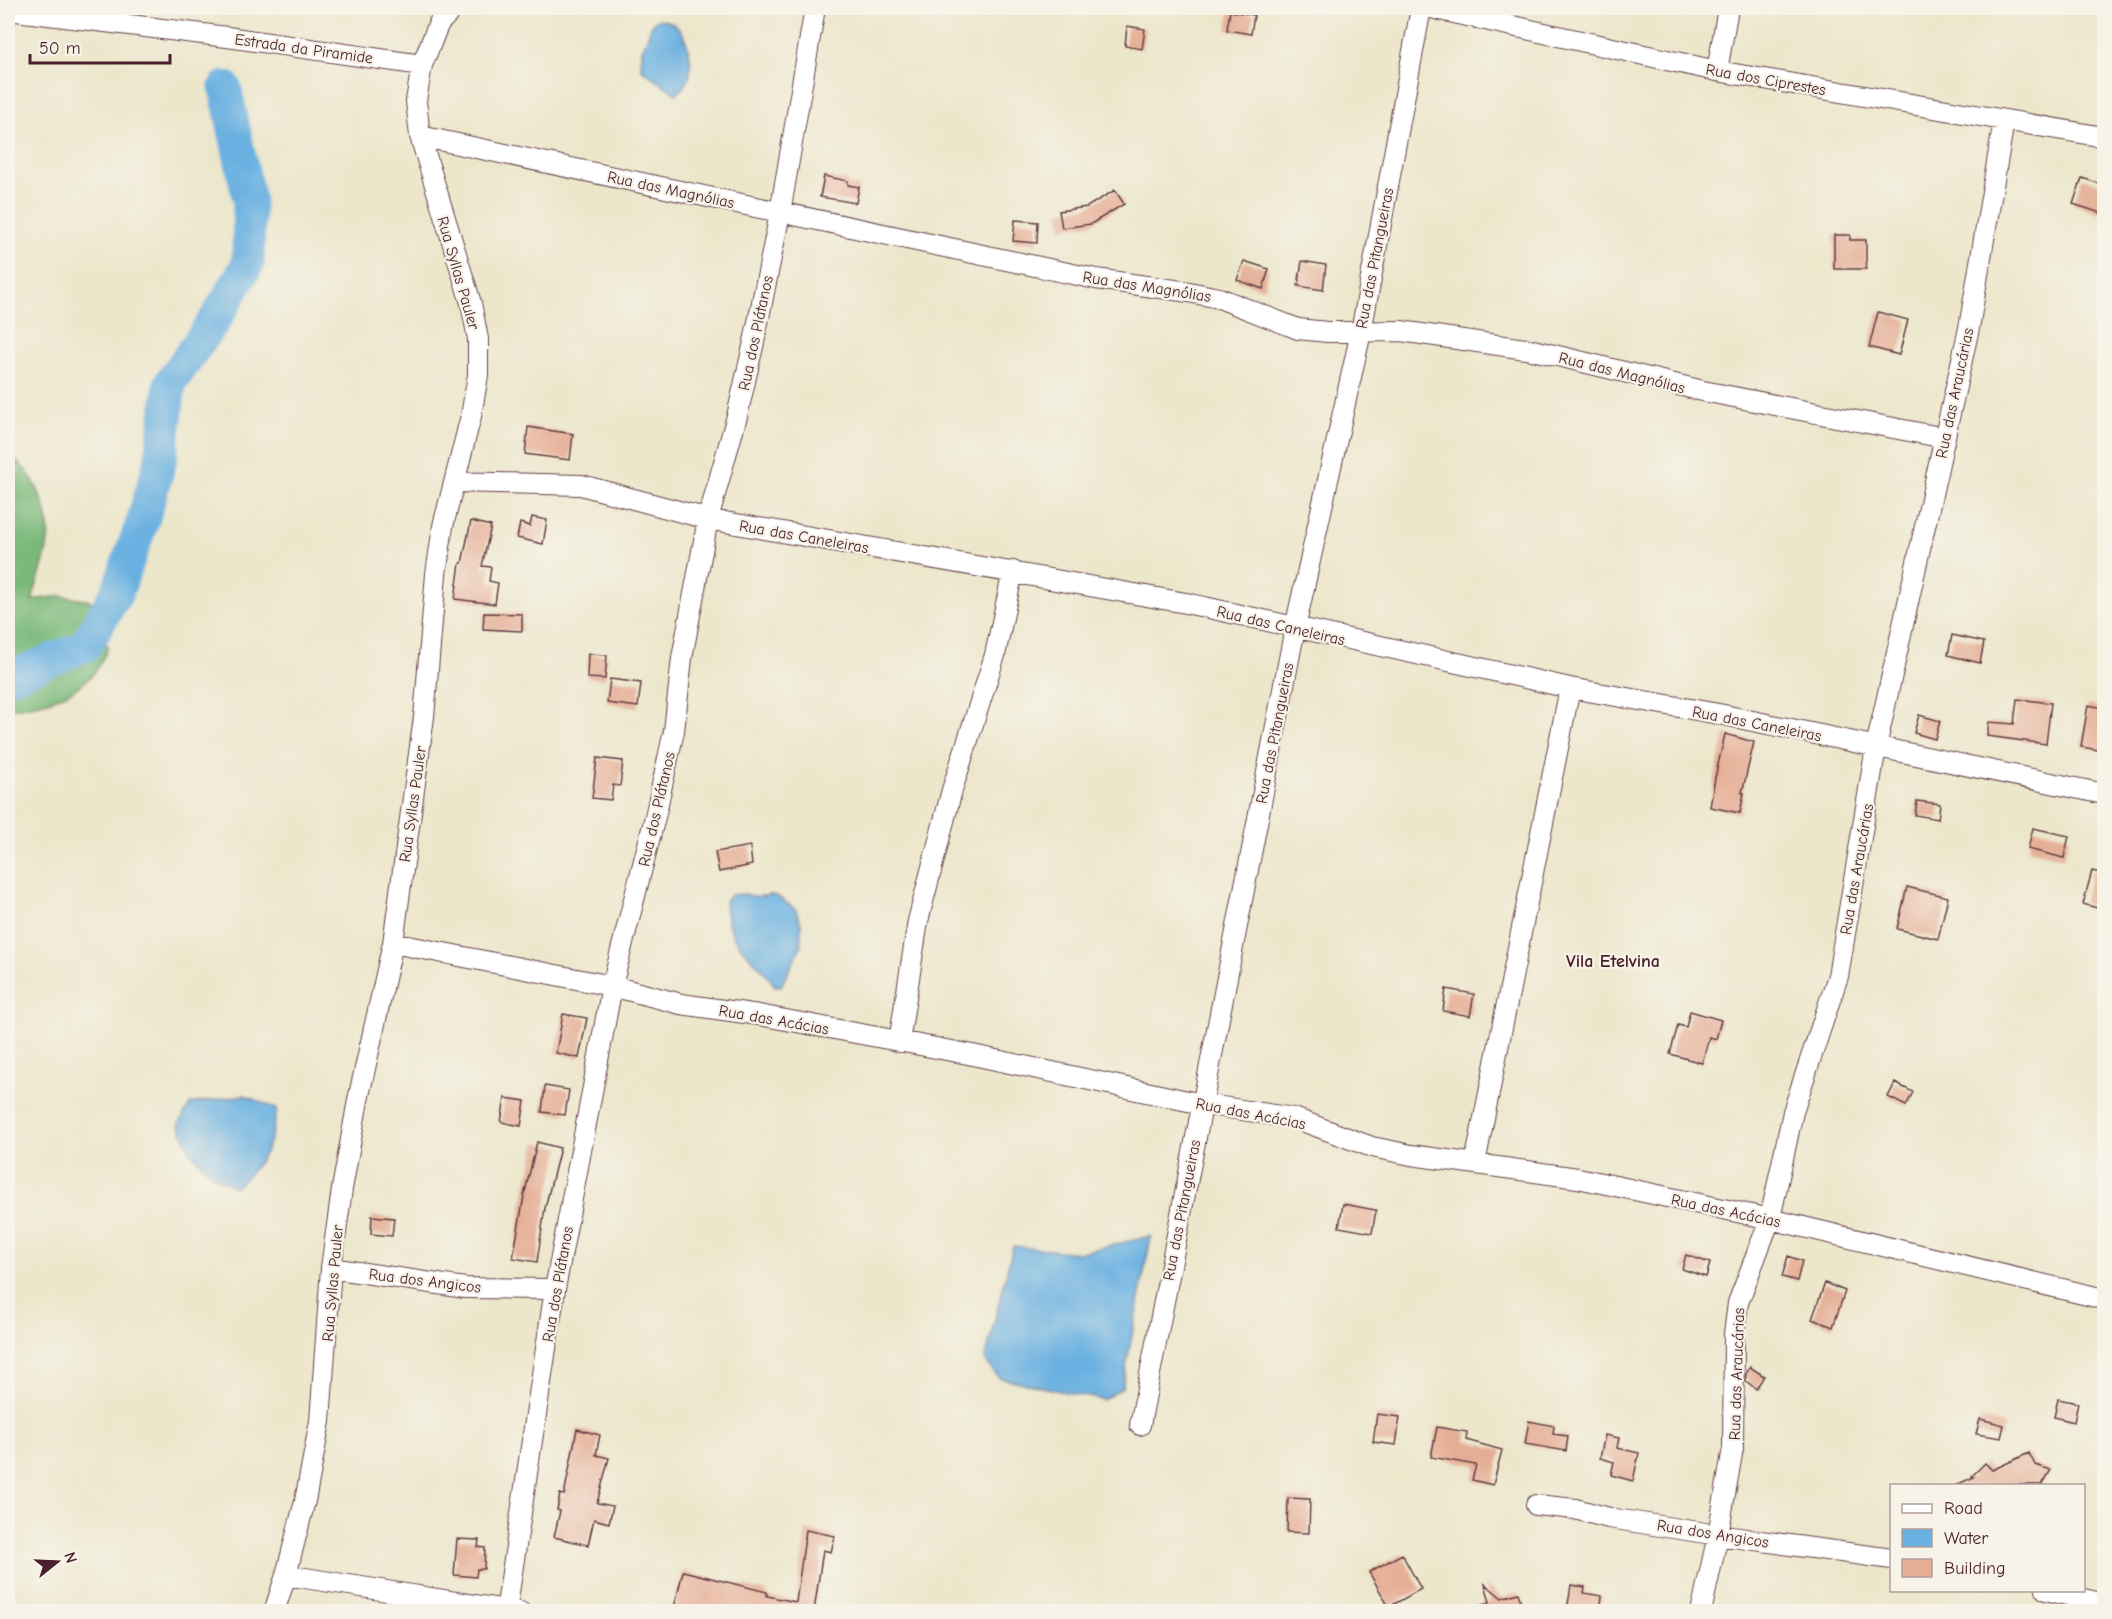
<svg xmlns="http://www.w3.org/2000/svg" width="2112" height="1619" viewBox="0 0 2112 1619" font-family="'Comic Neue',sans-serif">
	<rect width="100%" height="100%" fill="#f7f3e8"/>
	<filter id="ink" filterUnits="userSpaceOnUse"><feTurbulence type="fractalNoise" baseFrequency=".0167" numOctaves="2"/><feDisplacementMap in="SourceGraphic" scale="12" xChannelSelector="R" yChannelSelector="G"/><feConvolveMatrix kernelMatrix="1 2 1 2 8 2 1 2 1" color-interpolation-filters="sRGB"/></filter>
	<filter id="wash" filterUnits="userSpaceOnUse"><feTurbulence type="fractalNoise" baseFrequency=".008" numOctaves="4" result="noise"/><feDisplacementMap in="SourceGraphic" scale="24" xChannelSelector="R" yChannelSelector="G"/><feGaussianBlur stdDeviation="1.35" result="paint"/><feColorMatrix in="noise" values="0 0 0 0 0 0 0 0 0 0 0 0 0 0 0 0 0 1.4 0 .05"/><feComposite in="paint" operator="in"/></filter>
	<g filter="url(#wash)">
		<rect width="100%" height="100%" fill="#ece6cb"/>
		<path fill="#7ab97a" stroke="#626c52" stroke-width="1.5" d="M8,455c25,14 44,57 40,86 -2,19 -11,40 -16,59l30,-4 29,5 17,47c-5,9 -9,21 -17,28 -22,23 -52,28 -82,33h-1z"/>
		<path fill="#6ab1e1" stroke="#5a6886" stroke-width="1.5" d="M659,19c4,1 10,2 14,4 15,10 23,46 13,61 -2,4 -7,7 -10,10l-35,-25 1,-18 11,-29z
			M745,894l11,3 14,-2 7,1 19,14 5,14v22l-20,40h-6c-22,-34 -49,-38 -50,-85l5,-6z
			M244,1095l33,14c-6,38 -13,53 -42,78l-23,-12 -22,-23 -11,-28 11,-20z
			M1151,1236l-29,152 -19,12 -104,-22 -14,-18 28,-114 65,7z"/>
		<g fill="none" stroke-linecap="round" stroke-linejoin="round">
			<path stroke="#6ab1e1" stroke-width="33" d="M8,678l77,-32 32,-54 26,-72 18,-61 9,-76 46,-65 32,-54 1,-64 -24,-113"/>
		</g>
		<g id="blocks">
			<path fill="#e5ad95" d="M1230,11l24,4 -3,19 -24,-4z
				M1127,26l18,3 -3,20 -17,-3z
				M824,176l24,5v4l11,2 -3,16 -36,-6z
				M2082,178l22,7v29l-31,-10z
				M1115,190l9,14 -33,20 -29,4 -3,-17 28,-4z
				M1015,220l23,2 -1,21 -24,-2z
				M1834,235h16v5h16v29h-32z
				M1244,261l25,8 -6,20 -26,-9z
				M1302,261l24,4 -3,25 -25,-4z
				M1878,312l30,8 -9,35 -30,-8z
				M528,427l45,7 -3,26 -45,-6z
				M532,517l15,3 -4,24 -26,-6 3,-15 10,3z
				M471,521l20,5 -9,40 9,1 -2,14 9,2 -3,21 -40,-5 5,-36h2z
				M484,613l38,1v17l-39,-2z
				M1952,635l32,7 -4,21 -32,-8z
				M588,654l19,1 -2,24 -18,-1z
				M610,679l31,4 -3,24 -31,-4z
				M2017,699l34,4 -5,41 -59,-8 2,-14 25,2z
				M2088,705l16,3v43l-23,-4z
				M1919,715l21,6 -5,18 -21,-6z
				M1725,734l29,8 -12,51h2l-4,20 -30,-6 5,-29z
				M597,758l26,3 -3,25 -7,-1 -2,15 -19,-2z
				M1917,801l23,3 -2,15 -23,-4z
				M2033,828l36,8 -5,22 -36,-9z
				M750,846l2,19 -33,7 -4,-20z
				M2092,871l12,3v36l-21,-6z
				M1907,887l41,10 -10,42 -41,-10z
				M1446,989l28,5 -4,22 -27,-5z
				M1690,1011l31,9 -5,19 -7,-2 -7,26 -32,-9 8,-29 8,2z
				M563,1014l24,4 -8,40 -23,-5z
				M1895,1083l18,9 -7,14 -18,-9z
				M545,1086l24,4 -4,25 -23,-3z
				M505,1098l20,3 -4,25 -20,-4z
				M537,1142l23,6 -15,60 -8,54 -24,-4 11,-62z
				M1343,1204l33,6 -4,23 -33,-6z
				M372,1216l22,2 -2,18 -21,-2z
				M1686,1255l24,8 -4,14 -24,-8z
				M1788,1256l14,5 -5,20 -15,-4z
				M1825,1283l20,8 -12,36 -21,-8z
				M1750,1367l14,9 -8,13 -10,-8v-7z
				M2058,1399l20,4 -4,19 -20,-5z
				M1377,1414l23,3 -4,28 -23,-3z
				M1980,1419l24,6 -3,13 -25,-4z
				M1529,1421l25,5 -1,8 15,2 -2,15 -41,-7z
				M1437,1427l30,5 -1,8 36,10 -9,35 -21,-5 4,-15 -45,-8z
				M577,1429l23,6 -4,20 13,3 -12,45 16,3 -4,17 -15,-4 -6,26 -34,-8 6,-26 -3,-1 3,-16 4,1z
				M1605,1435l14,3 -2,10 22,5 -6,28 -22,-6 3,-13 -14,-4z
				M2029,1453l6,12 16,5 -9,15h-86l18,-8 -2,-1 13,-13 7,7z
				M1288,1498l22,1 -1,34 -22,-1z
				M806,1530l29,6 -4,16 -8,-2 -9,61h-124l-16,-3 9,-37 84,21v4l29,6z
				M457,1539l22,1 -1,7 7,1 -1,21h-7l-1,8 -22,-2z
				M1402,1554l19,35 -32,18 -20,-35z
				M1485,1584l17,14 16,-5 6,18h-54v-3l20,-6z
				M1571,1585l14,2 -1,6 18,3 -2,15h-33z"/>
		</g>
	</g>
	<g filter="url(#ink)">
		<use href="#blocks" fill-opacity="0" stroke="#623d43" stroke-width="1.5"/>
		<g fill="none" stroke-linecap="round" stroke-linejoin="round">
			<defs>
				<path id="minor" d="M1431,8l286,63 387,66
					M8,10l219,27 195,28
					M1717,71l11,-63
					M420,136l676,143 93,13 30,6 79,31 29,3 74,-1 132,19 170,41 242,47
					M455,482l126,3 127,34 478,84 384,85 149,26 385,80
					M393,943l219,43 69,18 78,11 209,39 234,50 92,14 78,29 39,8 167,23 192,41 334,80
					M899,1042l19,-121 34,-131 43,-135 18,-84
					M1475,1163l95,-475
					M331,1268l134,20 90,1
					M1140,1425l155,-797 66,-296 60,-324
					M1536,1505l39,4 34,9 109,17 174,24
					M286,1575l234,37
					M2046,1590l58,14
					M274,1612l12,-37 19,-74 15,-80 11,-153 11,-79 16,-89 35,-157 31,-226 12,-143 7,-48 28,-110 7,-41v-36l-7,-36 -51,-167 -4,-35 6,-36 17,-42 15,-15
					M506,1612l49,-323 57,-303 43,-169 19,-86 8,-73 26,-139 29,-103 17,-74 26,-129 35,-205
					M1701,1612l17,-77 15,-87 1,-114 4,-31 32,-84 23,-107 45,-136 38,-229 93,-419 35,-207"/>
			</defs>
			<use href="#minor" stroke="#623d43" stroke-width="22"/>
			<use href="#minor" stroke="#fff" stroke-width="20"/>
		</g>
	</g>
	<g text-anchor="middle" stroke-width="4.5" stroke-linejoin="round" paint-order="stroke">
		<g font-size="16" fill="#4a1f2b" stroke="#f7f3e8">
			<text transform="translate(304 48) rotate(8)" y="6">Estrada da Piramide</text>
			<text transform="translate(1766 79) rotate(10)" y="6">Rua dos Ciprestes</text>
			<text transform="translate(671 189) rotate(12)" y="6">Rua das Magnólias</text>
			<text transform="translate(1374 258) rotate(-79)" y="6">Rua das Pitangueiras</text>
			<text transform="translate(459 273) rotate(74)" y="6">Rua Syllas Pauler</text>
			<text transform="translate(1147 286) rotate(9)" y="6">Rua das Magnólias</text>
			<text transform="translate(755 333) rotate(-78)" y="6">Rua dos Plátanos</text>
			<text transform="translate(1622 372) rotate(14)" y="6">Rua das Magnólias</text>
			<text transform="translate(1954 393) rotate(-78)" y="6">Rua das Araucárias</text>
			<text transform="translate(804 536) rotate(10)" y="6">Rua das Caneleiras</text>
			<text transform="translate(1281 625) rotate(13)" y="6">Rua das Caneleiras</text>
			<text transform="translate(1757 723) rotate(11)" y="6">Rua das Caneleiras</text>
			<text transform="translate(1274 733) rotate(-79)" y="6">Rua das Pitangueiras</text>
			<text transform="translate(412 804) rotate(-82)" y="6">Rua Syllas Pauler</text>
			<text transform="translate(656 809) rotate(-77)" y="6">Rua dos Plátanos</text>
			<text transform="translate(1856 869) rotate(-80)" y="6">Rua das Araucárias</text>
			<text transform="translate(774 1019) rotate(10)" y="6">Rua das Acácias</text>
			<text transform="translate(1251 1113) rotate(11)" y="6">Rua das Acácias</text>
			<text transform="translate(1181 1210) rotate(-79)" y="6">Rua das Pitangueiras</text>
			<text transform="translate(1726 1210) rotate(12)" y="6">Rua das Acácias</text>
			<text transform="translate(425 1280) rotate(7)" y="6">Rua dos Angicos</text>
			<text transform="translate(332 1283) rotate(-85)" y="6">Rua Syllas Pauler</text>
			<text transform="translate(557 1284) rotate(-80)" y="6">Rua dos Plátanos</text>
			<text transform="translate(1736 1374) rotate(-88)" y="6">Rua das Araucárias</text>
			<text transform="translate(1713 1533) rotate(9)" y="6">Rua dos Angicos</text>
		</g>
		<g font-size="18" font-weight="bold" fill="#4a1f2b" stroke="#f7f3e8">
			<text x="1613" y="967">Vila Etelvina</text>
		</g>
	</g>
	<rect width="2112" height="1619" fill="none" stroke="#f7f3e8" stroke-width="30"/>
	<rect x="1890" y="1484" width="195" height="108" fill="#f7f3e8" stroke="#b29e9c" stroke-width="1.5"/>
	<rect x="1902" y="1504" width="30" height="9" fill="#ffffff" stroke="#b29e9c" stroke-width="1.5"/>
	<text x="1944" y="1514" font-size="18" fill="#4a1f2b">Road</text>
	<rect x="1902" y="1529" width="30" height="18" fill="#6ab1e1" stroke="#b29e9c" stroke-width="1.5"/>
	<text x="1944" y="1544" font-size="18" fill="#4a1f2b">Water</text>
	<rect x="1902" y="1559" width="30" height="18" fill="#e5ad95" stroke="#b29e9c" stroke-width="1.5"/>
	<text x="1944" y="1574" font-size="18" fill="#4a1f2b">Building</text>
	<g transform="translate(57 1562) rotate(72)" stroke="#f7f3e8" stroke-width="4.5" paint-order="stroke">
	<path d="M0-4.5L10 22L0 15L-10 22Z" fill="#4a1f2b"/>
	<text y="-9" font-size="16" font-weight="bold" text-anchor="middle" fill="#4a1f2b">N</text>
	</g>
	<path d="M30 54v9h140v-9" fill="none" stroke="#4a1f2b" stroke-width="3"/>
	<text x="39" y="54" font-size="18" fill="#4a1f2b" stroke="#f7f3e8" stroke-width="4.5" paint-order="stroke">50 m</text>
</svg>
